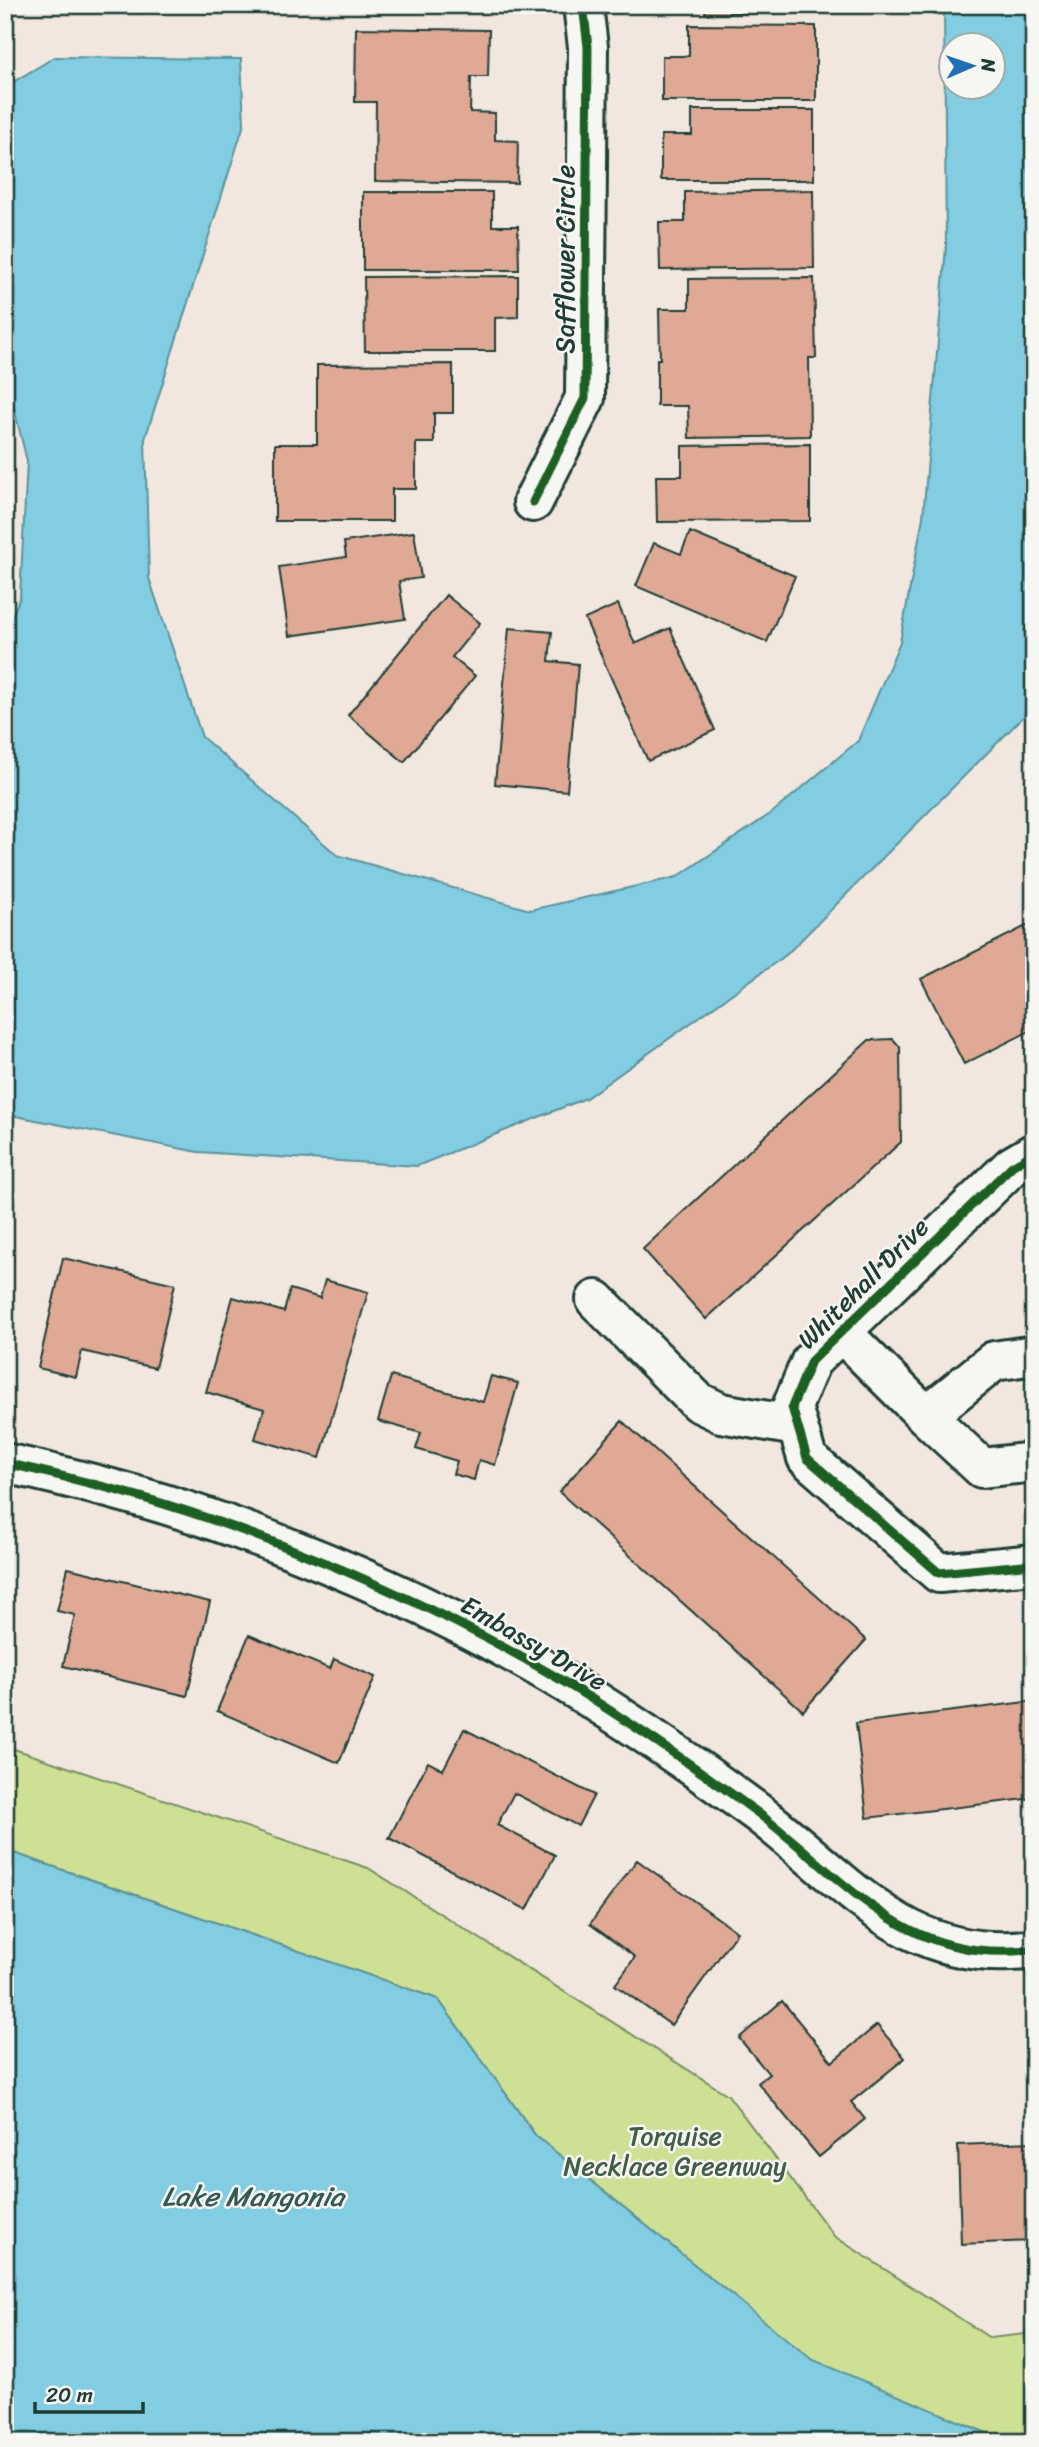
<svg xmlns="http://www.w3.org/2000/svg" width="1039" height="2447" viewBox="0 0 1039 2447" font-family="Sriracha,sans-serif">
	<rect width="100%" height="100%" fill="#f1e7df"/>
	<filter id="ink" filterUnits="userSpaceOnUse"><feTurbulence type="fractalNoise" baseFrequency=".0143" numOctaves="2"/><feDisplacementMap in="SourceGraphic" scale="14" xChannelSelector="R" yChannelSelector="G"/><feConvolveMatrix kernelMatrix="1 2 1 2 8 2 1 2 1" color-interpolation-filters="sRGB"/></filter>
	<g filter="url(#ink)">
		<path fill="#cee094" stroke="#768e64" stroke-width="2" d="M5,1746l363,122 360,227 106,141 156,102 44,-5v109h-26l-197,-82 -275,-224 -98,-137 -433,-149z"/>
		<path fill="#82cde2" stroke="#5a939c" stroke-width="2" fill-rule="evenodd" d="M944,6l90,6v619l-10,85 -238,239 -200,143 -169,68 -219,-14 -193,-38v-481l15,-36 7,-136 -22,-90v-275l5,-12 45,-27 186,2 3,65 -99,315 4,139 53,159 135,118 193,55 147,-33 96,-65 85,-71 42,-99 23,-125 23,-270zM951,46h42v42h-42z
			M5,1850l433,149 98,137 275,223 197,83h-1003z"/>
		<path fill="#dfa995" stroke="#1f3d34" stroke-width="2" d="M705,5h109v8h-109z
			M689,25l127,1v75h-154v-45h27z
			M356,28l133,2 -1,47h-17l-1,35 25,1v27l23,1 -1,42 -142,-2 1,-79h-21z
			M692,110h122v70h-153v-45h31z
			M813,190l1,78 -154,2 -1,-48h26v-30z
			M363,192h129v34h26l1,44h-156z
			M518,276v41l-23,1v33h-130l-1,-74z
			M814,278l2,80h-7l1,78 -121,2 -1,-32h-31v-47h3l-1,-50h30v-30z
			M453,364v49h-19v30h-18v46h-24v32h-117v-77h42v-79z
			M810,444v77l-153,1 -1,-46h26v-30z
			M414,532l7,46 -22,3 6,38 -116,17 -10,-69 67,-10 -2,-15z
			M690,532l105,44 -28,66 -131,-56 18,-43 27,11z
			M446,595l34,28 -28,34 23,19 -71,86 -56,-47z
			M618,604l17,40 35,-16 45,102 -67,31 -63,-142z
			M509,628l43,4 -3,29 29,3 -11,127 -72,-7z
			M1034,922v107l-70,35 -43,-85z
			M893,1039l7,8 1,95 -195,177 -63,-70 226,-209z
			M63,1258l112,26 -20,84 -73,-17 -6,26 -38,-9z
			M325,1280l43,12 -48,166 -65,-19 9,-30 -58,-17 27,-95 51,15 6,-23 30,9z
			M391,1376l92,26 8,-26 27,7 -23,82 -16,-5 -5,20 -21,-6 4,-13 -41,-12 5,-16 -43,-12z
			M622,1421l244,219 -63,71 -244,-219z
			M68,1568l142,34 -23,94 -124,-30 12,-51 -18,-4z
			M249,1635l81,34 4,-10 41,18 -36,86 -122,-52z
			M1034,1701v97l-167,20 -11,-95z
			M464,1729l130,66 -16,31 -64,-33 -17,32 58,30 -28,55 -138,-72 39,-76 15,8z
			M637,1860l100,72 -66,93 -56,-40 20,-28 -45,-33z
			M782,2001l50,61 45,-37 28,33 -54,44 14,17 -46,38 -61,-74 11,-9 -30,-36z
			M1034,2142v99l-73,3 -3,-99z"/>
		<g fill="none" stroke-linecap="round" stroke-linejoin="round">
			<defs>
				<path id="minor" d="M533,502l52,-104 3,-351 -5,-42
					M1034,1153l-22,13 -201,195 -19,46 15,51 132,115 95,-9
					M596,1300l102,102 23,11 76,13
					M841,1332l85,84
					M1034,1355l-40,6 -68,55 56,52 52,-6
					M5,1463c68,15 136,32 202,55 119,41 235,92 344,156 71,42 140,90 207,139 90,68 149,154 276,136"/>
			</defs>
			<use href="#minor" stroke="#1f3d34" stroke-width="44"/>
			<use href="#minor" stroke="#f6f6f2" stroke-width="38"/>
			<defs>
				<path id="cycleway" d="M533,502l52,-104 3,-351 -5,-42
					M1034,1153l-22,13 -201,195 -19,46 15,51 132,115 95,-9
					M5,1463c68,15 136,32 202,55 119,41 235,92 344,156 71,42 140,90 207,139 90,68 149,154 276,136"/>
			</defs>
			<use href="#cycleway" stroke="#f6f6f2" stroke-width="13"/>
			<use href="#cycleway" stroke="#1b5e20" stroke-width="9"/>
		</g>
	</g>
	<g text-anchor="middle" stroke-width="5" stroke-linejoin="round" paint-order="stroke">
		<g font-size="26" fill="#1f3d34" stroke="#f6f6f2">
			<text transform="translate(565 259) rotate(-90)" y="9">Safflower Circle</text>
			<text transform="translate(863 1283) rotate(-45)" y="9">Whitehall Drive</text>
			<text transform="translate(534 1643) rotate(30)" y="9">Embassy Drive</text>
		</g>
		<g font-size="26" fill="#425e47" stroke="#f6f6f2">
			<text x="675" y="2145">Torquise<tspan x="675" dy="30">Necklace Greenway</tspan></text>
		</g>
		<g font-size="28" font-style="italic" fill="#335a57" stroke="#f6f6f2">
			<text x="253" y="2206">Lake Mangonia</text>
		</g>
	</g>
	<rect width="1039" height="2447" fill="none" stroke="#f6f6f2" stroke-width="28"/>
	<rect x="14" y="14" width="1011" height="2419" fill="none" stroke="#1f3d34" stroke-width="2.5" filter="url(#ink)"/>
	<g transform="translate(972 66) rotate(88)"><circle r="33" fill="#f6f6f2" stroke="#a0aca6" stroke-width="2"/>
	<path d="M0-5L12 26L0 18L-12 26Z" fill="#1f6fb2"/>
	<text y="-10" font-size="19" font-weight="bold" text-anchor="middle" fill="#1f3d34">N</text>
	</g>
	<path d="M35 2402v10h108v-10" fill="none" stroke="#1f3d34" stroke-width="3.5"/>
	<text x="46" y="2402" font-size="21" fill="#1f3d34" stroke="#f6f6f2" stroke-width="5" paint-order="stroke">20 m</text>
</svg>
